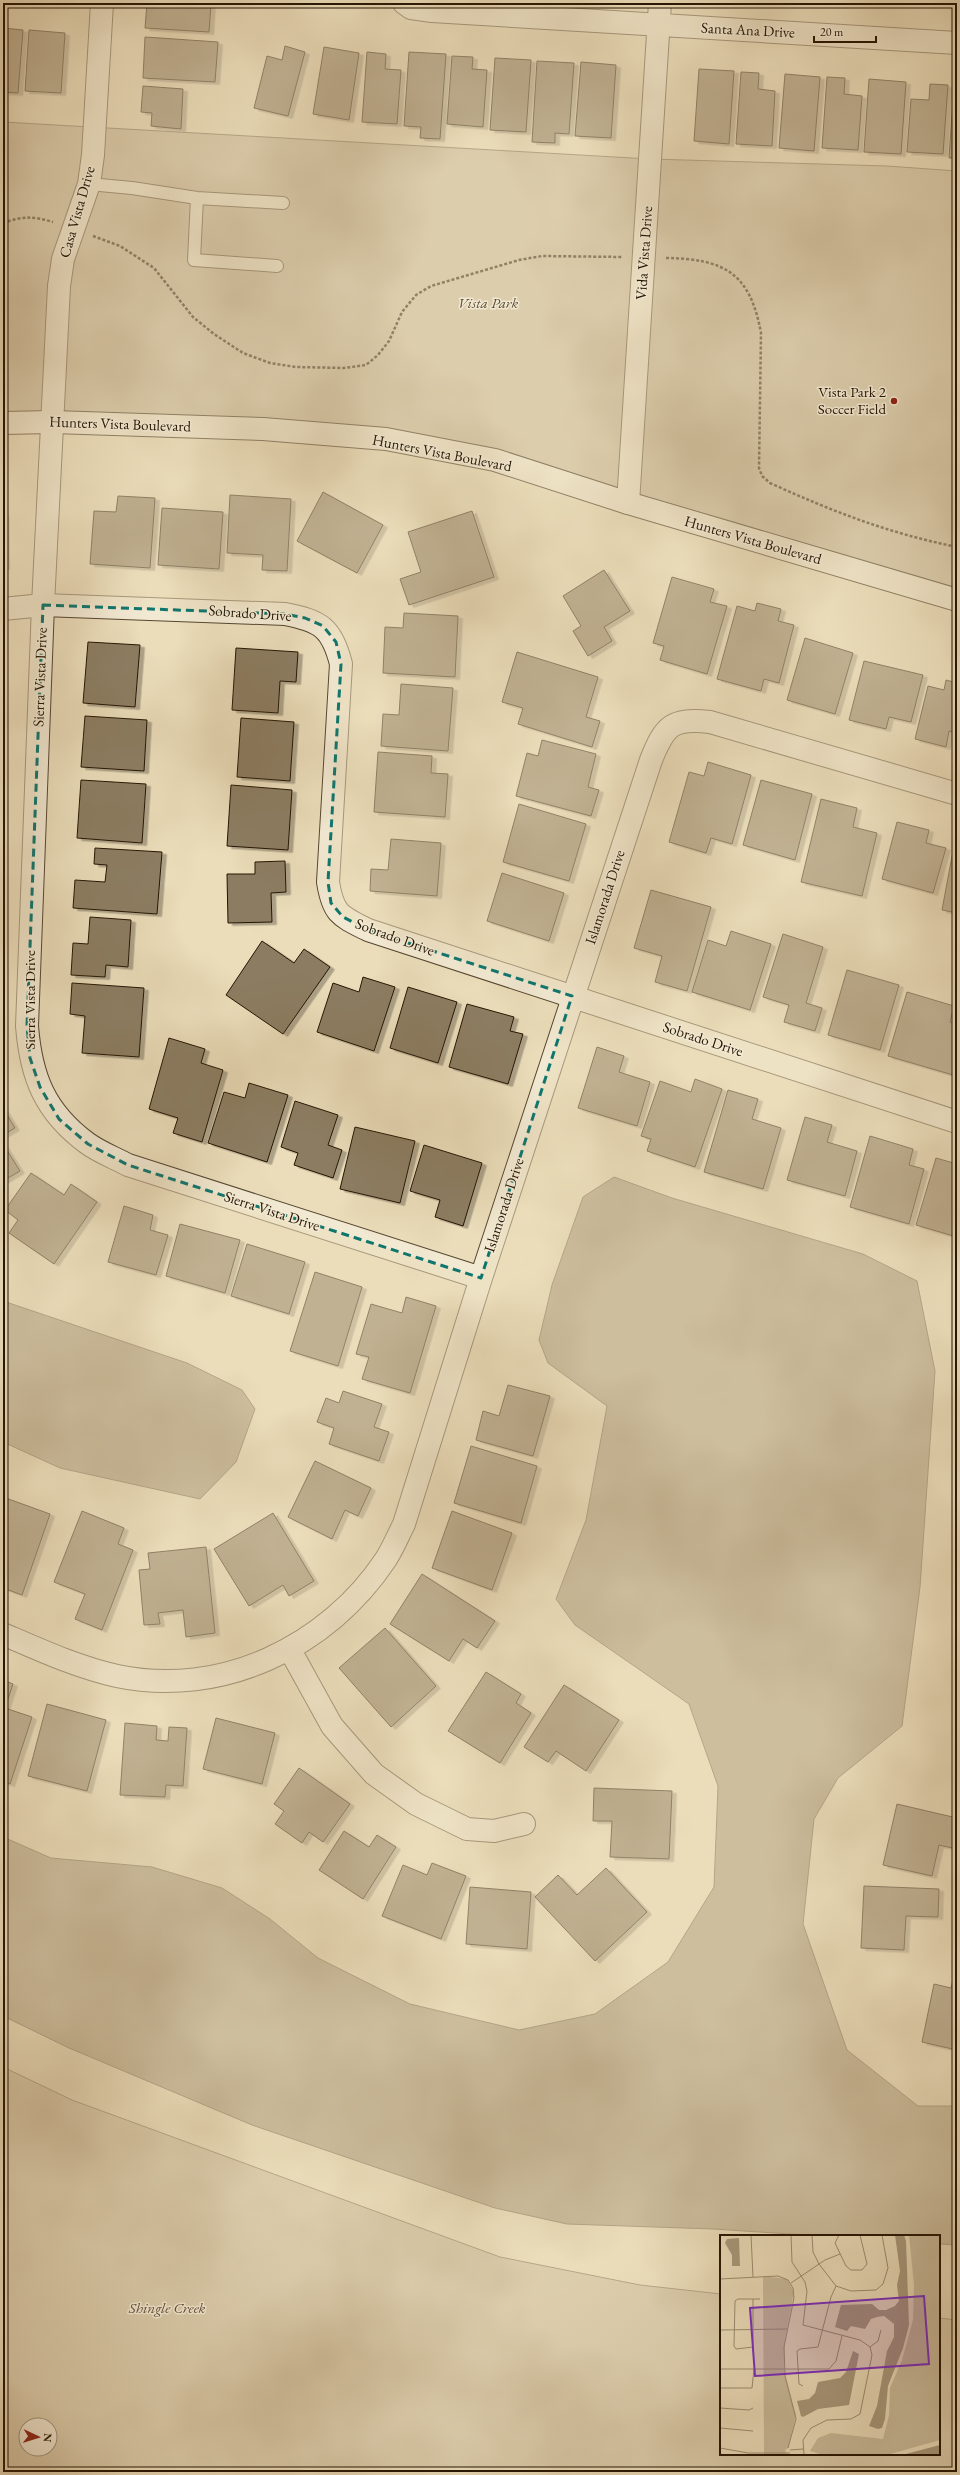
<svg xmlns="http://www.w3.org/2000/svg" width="960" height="2475" viewBox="0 0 960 2475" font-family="'EB Garamond',serif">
	<defs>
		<filter id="shadow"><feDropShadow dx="4.5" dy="2.5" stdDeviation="0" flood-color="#0004"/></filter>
	</defs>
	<rect width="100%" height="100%" fill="#ebddba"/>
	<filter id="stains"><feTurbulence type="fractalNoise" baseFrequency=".005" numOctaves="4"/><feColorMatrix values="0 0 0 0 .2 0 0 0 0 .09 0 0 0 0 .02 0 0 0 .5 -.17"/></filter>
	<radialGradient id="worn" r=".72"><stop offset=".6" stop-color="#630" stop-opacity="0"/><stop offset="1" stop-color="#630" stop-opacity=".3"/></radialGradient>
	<path fill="#c9bb9b" stroke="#77684f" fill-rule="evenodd" d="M3,122l647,37 237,7 70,5v429l-571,-161 -383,-16z
		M3,2067l69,33 428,157 140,28 81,9v160h218v-136l18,2v152h-954zM26,2425h24v24h-24z"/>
	<path fill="#a8997c" stroke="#74644c" d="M614,1177l58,21 191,56 54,27 18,90 -15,216 -18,139 -64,52 -24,41 -11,105 44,126 71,56h39v139l-18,-1v-8h-118l-108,-7 -146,-5 -72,-16 -243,-83 -183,-77 -66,-32v-179l48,21 101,9 70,21 48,31 48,39 92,46 109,26 76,-16 73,-52 46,-75 4,-101 -29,-82 -114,-79 -19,-26 30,-79 21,-114 -59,-43 -9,-23 13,-55 31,-88z
		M3,1301l184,62 55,27 13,19 -19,53 -36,37 -140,-31 -57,-26z"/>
	<path fill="#8c7d62" stroke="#251503" filter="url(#shadow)" d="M147,3h64l-2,29 -64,-4z
		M3,28l20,2 -5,63 -15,-1z
		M29,30l36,3 -4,60 -36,-2z
		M145,37l73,5 -3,40 -72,-4z
		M285,46l20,6 -17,64 -34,-8 13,-52 15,4z
		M324,47l35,6 -10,67 -36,-6z
		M367,52l19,2 -1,15 16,1 -4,54 -35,-2z
		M409,52l37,2 -6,85 -20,-1 1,-11 -17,-1z
		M452,56l21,1 -1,12 15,1 -4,57 -36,-3z
		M495,58l36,2 -5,72 -36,-2z
		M537,61l37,2 -5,71 -14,-1v10l-23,-1z
		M581,62l35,3 -5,73 -36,-2z
		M699,69l35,2 -5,73 -35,-3z
		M741,72l18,1 -1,16 17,2 -3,55 -36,-2z
		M785,74l35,3 -6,74 -35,-3z
		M827,77l18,1 -1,16 18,2 -4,54 -36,-2z
		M869,79l37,3 -5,72 -37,-2z
		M930,84l18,1 -5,69 -36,-2 4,-53 18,1z
		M954,85h3v73h-8z
		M143,86l40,3 -2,40 -30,-3 1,-13 -11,-1z
		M323,492l60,33 -26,48 -60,-32z
		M230,495l61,4 -4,72 -25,-1 1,-15 -36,-2z
		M118,496l37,2 -5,70 -60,-4 4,-53 22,1z
		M162,508l61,4 -4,57 -61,-4z
		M472,511l22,66 -85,28 -9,-26 21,-7 -13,-40z
		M3,513h1l1,54h-2z
		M604,570l26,41 -26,16 8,14 -24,15 -15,-25 8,-5 -18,-30z
		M672,577l42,12 -4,13 17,4 -20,68 -47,-14 4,-14 -11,-3z
		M757,603l24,6 -3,12 16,4 -15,58 -15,-4 -3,12 -44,-12 20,-73 18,5z
		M404,613l54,3 -3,61 -72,-4 2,-46 18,1z
		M805,638l48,15 -18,61 -48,-14z
		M88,642l52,3 -5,62 -52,-4z
		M236,648l62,4 -2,30 -16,-1 -2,32 -46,-3z
		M517,652l81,25 -12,40 14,4 -8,26 -74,-23 5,-16 -21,-6z
		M864,661l59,14 -12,47 -22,-5 -3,12 -37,-9z
		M946,680l11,3v50l-8,-2 -3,16 -31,-8 13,-53 16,4z
		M401,684l52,4 -5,63 -67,-5 2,-32 16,1z
		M85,716l62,4 -3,51 -63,-4z
		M241,718l53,4 -4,59 -53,-4z
		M542,740l54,14 -8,33 11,3 -8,26 -75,-20 11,-43 11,3z
		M378,752l54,4 -1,17 17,1 -3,43 -71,-5z
		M708,762l43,13 -19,69 -21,-6 -5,15 -37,-11 20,-70 15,4z
		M81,780l65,4 -4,59 -65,-5z
		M761,780l51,14 -17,66 -52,-15z
		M231,785l61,5 -4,60 -61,-4z
		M821,799l36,9 -4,19 24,6 -15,63 -61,-14z
		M519,804l67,20 -17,57 -66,-19z
		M897,822l32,8 -3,13 20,5 -13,45 -51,-14z
		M391,839l50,4 -4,53 -67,-5 1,-22 17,1z
		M95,848l67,4 -5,62 -84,-6 2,-28 30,2 2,-17 -13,-1z
		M953,851l4,1v61l-15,-3z
		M285,861l1,31 -15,1 1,29 -44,1 -1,-49h28v-12z
		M502,873l62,20 -15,48 -62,-20z
		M651,890l60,17 -24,84 -32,-9 7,-26 -28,-8z
		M90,917l41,3 -3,47 -22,-2 -1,12 -34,-2 2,-32 15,1z
		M731,931l40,13 -21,66 -58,-18 16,-52 18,6z
		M783,934l40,13 -17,56 16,5 -7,23 -31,-9 5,-17 -26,-8z
		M262,941l32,22 10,-14 26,18 -47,67 -57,-39z
		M847,970l52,15 -19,65 -52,-15z
		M363,977l32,10 -21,64 -57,-19 16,-49 26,9z
		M72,983l72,5 -5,69 -57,-4 3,-37 -15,-2z
		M408,987l49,15 -19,61 -48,-15z
		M907,992l47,14 -4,16 7,3v34l-4,16 -65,-19z
		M467,1004l47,13 -4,14 13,3 -15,50 -59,-17z
		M169,1038l36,11 -4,14 22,7 -21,72 -29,-9 5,-15 -29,-9z
		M597,1047l27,9 -5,16 31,10 -13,44 -59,-18z
		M695,1079l27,10 -27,78 -48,-16 4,-12 -10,-3 19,-55 31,11z
		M249,1083l39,12 -21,67 -59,-19 16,-51 21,6z
		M728,1090l30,9 -6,20 29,9 -18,61 -59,-17z
		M295,1101l43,14 -10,30 14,5 -9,28 -39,-13 4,-12 -17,-6z
		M3,1108l12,20 -12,7z
		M805,1117l27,8 -5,17 30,9 -12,45 -58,-16z
		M355,1127l60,14 -15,62 -60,-14z
		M870,1136l43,13 -4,16 15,4 -15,55 -59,-17z
		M3,1144l17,27 -17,10z
		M424,1145l58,18 -19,63 -28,-9 5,-17 -30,-9z
		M936,1158l21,6v73l-41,-12z
		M31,1173l33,22 7,-11 26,18 -43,62 -45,-31 9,-13 -13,-10z
		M124,1206l29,9 -3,15 18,5 -12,40 -48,-13z
		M180,1224l60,16 -15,53 -59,-17z
		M247,1244l58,18 -16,52 -58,-18z
		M315,1272l47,15 -24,79 -48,-15z
		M406,1297l30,9 -26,87 -48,-14 7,-22 -13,-3 15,-50 31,9z
		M508,1385l42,11 -17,60 -57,-16 7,-29 16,5z
		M343,1391l39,13 -8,23 15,5 -10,29 -50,-17 5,-16 -17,-6 9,-24 13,5z
		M471,1446l66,20 -16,57 -67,-20z
		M315,1461l56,27 -13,28 -13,-6 -13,29 -44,-22z
		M3,1497l47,17 -28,81 -19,-7z
		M82,1511l42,17 -6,16 15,6 -31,80 -27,-11 10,-25 -31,-12z
		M452,1511l60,22 -20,57 -60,-22z
		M273,1513l41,68 -25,15 -6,-11 -34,21 -35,-57z
		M206,1547l9,86 -29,4 -3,-27 -25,3 2,11 -16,1 -5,-55 11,-1 -2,-16z
		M422,1574l73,47 -18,27 -14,-9 -14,22 -59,-37z
		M385,1628l51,58 -45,41 -52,-59z
		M486,1672l35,22 -5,9 15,10 -31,50 -52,-32z
		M3,1680l10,4 -8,24 27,9 -22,67 -7,-2z
		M564,1685l55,35 -33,51 -30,-20 -8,11 -24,-15z
		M47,1704l59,16 -19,71 -59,-15z
		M216,1718l59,15 -13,51 -59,-15z
		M125,1723l32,3 -1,14 12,1 1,-14 18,1 -4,58 -17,-1 -1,12 -45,-2z
		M299,1768l51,36 -27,38 -14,-10 -7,11 -27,-19 9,-13 -10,-7z
		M594,1788l78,3 -3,68 -59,-2 2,-36h-19z
		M897,1804l60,14v31l-18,-4 -7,31 -49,-11z
		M344,1831l25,16 8,-12 19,12 -33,52 -44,-29z
		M432,1863l34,13 -25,63 -59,-23 21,-51 24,10z
		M606,1868l41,44 -52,49 -60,-64 23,-22 19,20z
		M864,1886l75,3 -1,28 -32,-1 -2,34 -43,-2z
		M470,1887l61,5 -4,57 -61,-5z
		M954,1976l3,1v73l-35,-8 12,-58 17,4z"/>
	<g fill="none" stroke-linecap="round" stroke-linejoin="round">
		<defs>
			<path id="lane" d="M89,184l43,4 65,10 86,5
				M197,198l-3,62 83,6"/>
			<path id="street" d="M102,3l-9,152 -4,29 -26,75 -4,27 -16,319 -16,421c4,51 18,86 60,117 12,9 28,15 41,22l353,113
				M404,3l7,5 21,3 525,32
				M628,503l32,-500
				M3,609l40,-4 242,9c36,7 47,14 56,50l-13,218c5,32 12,34 40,48l589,192
				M3,1634c37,16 74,33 114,42 104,22 211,-29 269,-117 7,-11 12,-23 18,-35l77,-246 170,-518c14,-35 21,-42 59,-38l247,72
				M290,1650l42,76 42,48 42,30 51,25 27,2 30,-7"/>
			<path id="secondary" d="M3,423l50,-1 210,7 123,10 109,21 133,43 329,97"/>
		</defs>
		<use href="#lane" stroke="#564731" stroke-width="14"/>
		<use href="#street" stroke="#564731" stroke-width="24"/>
		<use href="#secondary" stroke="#251503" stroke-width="24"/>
		<path stroke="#251503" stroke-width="2.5" stroke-dasharray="3 2" stroke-linecap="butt" d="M3,223c20,-7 29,-7 50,-1
			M93,236l27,10 34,22 39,49 21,17 29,19 27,10 26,4 48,1 22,-3 12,-10 11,-14 13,-29 14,-17 15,-9 88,-26 23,-4 81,1
			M666,258c59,1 84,15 95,75l-2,135 3,8 8,7c64,29 118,50 187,64"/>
		<use href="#lane" stroke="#f2e9d2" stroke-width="12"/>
		<use href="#street" stroke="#f2e9d2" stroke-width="22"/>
		<use href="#secondary" stroke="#f2e9d2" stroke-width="22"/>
	</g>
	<path d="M0 0H960V2475H0ZM43,605l242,9 20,4 18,8 13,16 5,22 -13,218 3,21 12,14 25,13 204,66 -91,282 -353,-113 -40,-21 -29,-25 -19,-32 -10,-29 -3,-32z" fill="#ebddba" fill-opacity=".55" fill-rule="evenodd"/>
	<path fill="none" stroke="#0f766e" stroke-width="3" stroke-dasharray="8 5" stroke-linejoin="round" d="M43,605l242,9 20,4 18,8 13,16 5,22 -13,218 3,21 12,14 25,13 204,66 -91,282 -353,-113 -40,-21 -29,-25 -19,-32 -10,-29 -3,-32z"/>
	<circle fill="#8f2418" stroke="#f2e9d2" stroke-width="1.5" cx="894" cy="401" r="4"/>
	<g text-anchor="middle" stroke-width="3" stroke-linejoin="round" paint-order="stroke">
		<g font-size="15" fill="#251503" stroke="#f2e9d2">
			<text transform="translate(748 30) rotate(3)" y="5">Santa Ana Drive</text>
			<text transform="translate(77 212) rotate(-74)" y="5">Casa Vista Drive</text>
			<text transform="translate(644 253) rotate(-86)" y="5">Vida Vista Drive</text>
			<text transform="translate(120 424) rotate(2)" y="5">Hunters Vista Boulevard</text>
			<text transform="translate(442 453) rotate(11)" y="5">Hunters Vista Boulevard</text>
			<text transform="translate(753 540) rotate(16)" y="5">Hunters Vista Boulevard</text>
			<text transform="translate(250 613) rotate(4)" y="5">Sobrado Drive</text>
			<text transform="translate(40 677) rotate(-88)" y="5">Sierra Vista Drive</text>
			<text transform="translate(605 897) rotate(-72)" y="5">Islamorada Drive</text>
			<text transform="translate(395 937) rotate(20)" y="5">Sobrado Drive</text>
			<text transform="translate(30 1000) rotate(-90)" y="5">Sierra Vista Drive</text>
			<text transform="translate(703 1039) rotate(18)" y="5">Sobrado Drive</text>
			<text transform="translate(504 1205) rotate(-72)" y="5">Islamorada Drive</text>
			<text transform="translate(272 1211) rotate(18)" y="5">Sierra Vista Drive</text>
		</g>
		<g font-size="15" font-style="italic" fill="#5e4f38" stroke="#f2e9d2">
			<text x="488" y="308">Vista Park</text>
			<text x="167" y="2313">Shingle Creek</text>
		</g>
		<g font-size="15" fill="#251503" stroke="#f2e9d2" text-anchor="end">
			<text x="886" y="397">Vista Park 2<tspan x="886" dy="17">Soccer Field</tspan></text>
		</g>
	</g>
	<g transform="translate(720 2235)">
		<rect width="220" height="220" fill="#ebddba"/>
		<path d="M189,0h31v205l-53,15h-64l-13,-4 8,-13 13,-5 52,6 6,-24 1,-27 12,-28 11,-40 1,-35zM43,41l24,3 7,13 -9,47 -1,31 12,45 -8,33 -3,2 2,5h-23z" fill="#c9bb9b"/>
		<path d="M175,0h9l2,6 3,84 -6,23 -15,38 -3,33 -3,9 -4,1 -9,-3 8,-20 10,-55 7,-14v-13l-10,-8 -7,1 -6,2 -6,10 -14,-3 -4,5 -12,-4 6,-22 31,-1 7,6h7l9,-4 4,-5 -2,-16 3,-14zM19,3l1,28h-8v-11l-7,-12 2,-4zM133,116l6,3 -10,51 -31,4 -15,8 -2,-1 -4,-15 12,-2 6,-6 3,-11 22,-4 6,-6zM220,210v10h-38z" fill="#a8997c"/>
		<path fill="none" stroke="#9c8d71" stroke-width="1" d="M31,0l2,42M71,0l1,27 13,20 2,9 -4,34 57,15 10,7 2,8 -12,59 -9,5 -24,1 -16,8 -8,12 1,15M92,0l1,17 6,12 17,22 15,5 25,-1 7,-6 5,-16 -6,-33M119,0l-4,8 11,23 5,4h11l5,-6 -7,-29M0,44l58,-3 10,4 5,8 1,10 -10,49 1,29 11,43 -8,29M71,48l34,-23 15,-6M33,64v48l-17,2 -2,-3 1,-45 3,-2h22M0,95l67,-1M150,112l8,-6 3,-11M0,134h109l7,-8 6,-25M83,151l-4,-2 -2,-33 3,-2 18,-2 13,-50 5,-11M0,153h32l2,-19M0,173l29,2 4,-2M0,193l33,3M0,213l28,5h42M70,215l13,-1"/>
		<path fill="#7b2cbf" fill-opacity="0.15" stroke="#7b2cbf" stroke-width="2" d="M204,61l5,68 -174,12 -5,-68z"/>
		<rect width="220" height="220" fill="none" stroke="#251503" stroke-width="2"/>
	</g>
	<rect width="960" height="2475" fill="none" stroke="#ebddba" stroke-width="16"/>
	<rect x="4" y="4" width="952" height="2467" fill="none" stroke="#251503" stroke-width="2"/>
	<rect x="8" y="8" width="944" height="2459" fill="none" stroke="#251503"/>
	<g transform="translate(38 2437) rotate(94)"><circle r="19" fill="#f2e9d2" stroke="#a0947f"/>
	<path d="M0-3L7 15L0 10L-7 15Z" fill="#8f2418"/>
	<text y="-6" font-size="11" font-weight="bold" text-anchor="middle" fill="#251503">N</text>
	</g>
	<path d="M814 36v6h62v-6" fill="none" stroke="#251503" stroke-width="2"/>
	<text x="820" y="36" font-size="12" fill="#251503" stroke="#f2e9d2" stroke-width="3" paint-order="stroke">20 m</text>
	<rect width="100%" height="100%" filter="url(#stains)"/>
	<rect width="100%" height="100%" fill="url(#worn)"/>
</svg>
